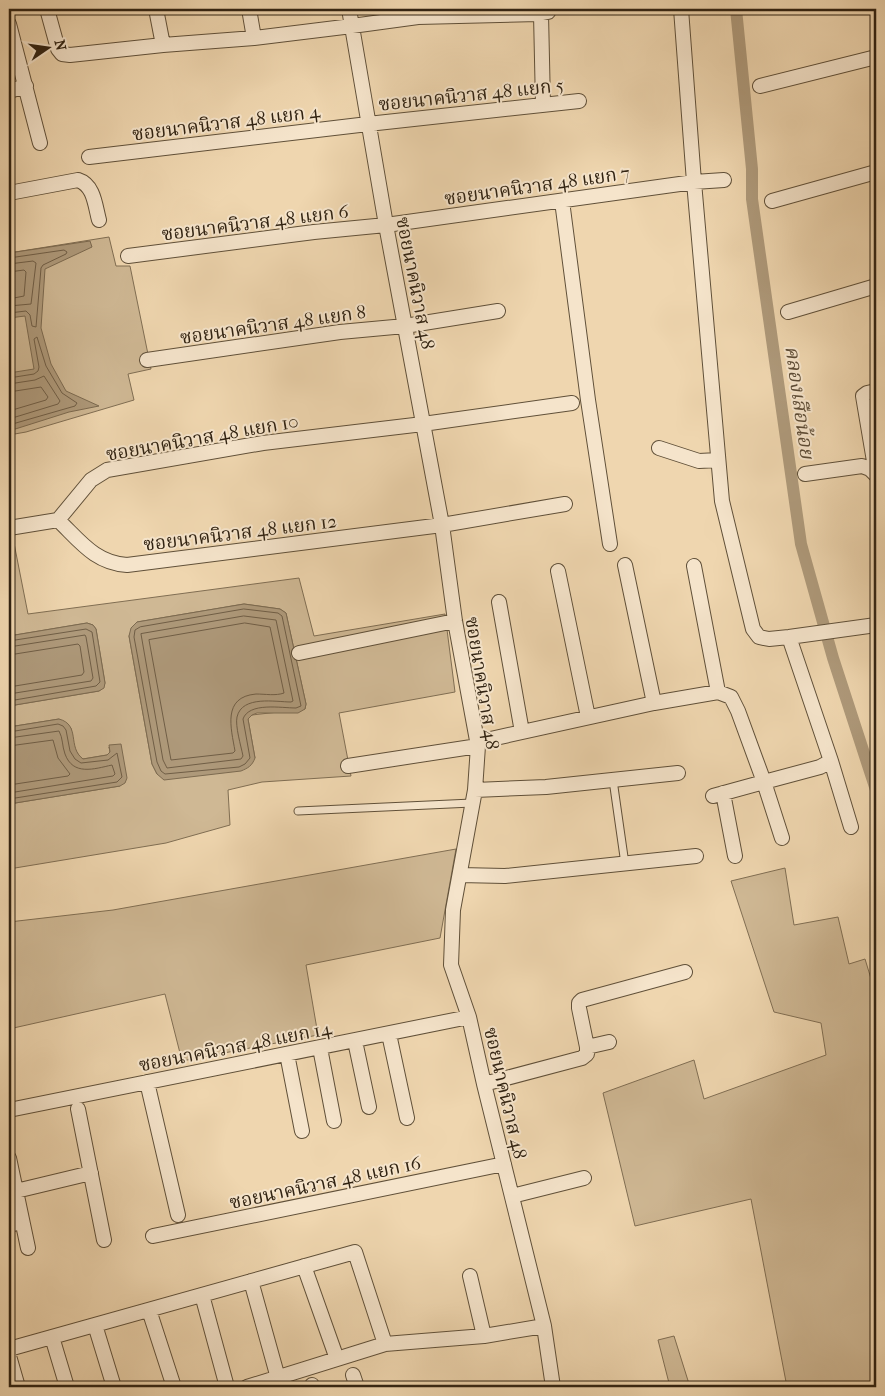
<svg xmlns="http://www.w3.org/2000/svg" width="885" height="1396" viewBox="0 0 885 1396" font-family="'IM FELL French Canon','Noto Serif Thai',serif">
	<rect width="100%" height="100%" fill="#efd6af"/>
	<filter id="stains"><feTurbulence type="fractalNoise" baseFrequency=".004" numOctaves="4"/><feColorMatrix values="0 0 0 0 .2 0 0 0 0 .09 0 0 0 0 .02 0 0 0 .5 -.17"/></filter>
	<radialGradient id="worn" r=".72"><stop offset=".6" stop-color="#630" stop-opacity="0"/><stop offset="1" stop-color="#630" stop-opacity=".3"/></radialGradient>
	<path fill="#cfb894" stroke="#806e53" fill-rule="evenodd" d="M109,237l7,29h14l21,103 -23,5 6,26 -108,32 -17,3v-182z
		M12,533l16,81 271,-36 15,58 131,-22 10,78 -116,21 12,63 -89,6 -34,8 2,35 -64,18 -157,26v-65l111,-18 -11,-39 1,5 -3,3 -24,4c-10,-7 -10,-19 -12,-31l-12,-9 -50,8v-21l90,-15 4,-3 2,-5 -9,-54 -3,-4 -6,-2 -78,13v-102zM244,604l36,5 6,4 20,91 -1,5 -53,6 -4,4 7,39 -98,16 -5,-10 -23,-128 8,-14z
		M456,849l-16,89 -134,27 12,70 -136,26 -17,-67 -156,35v-107l104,-12z
		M785,868l9,57 44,-8 11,47 16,-5 11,36v392h-89l-36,-188 -116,27 -32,-133 91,-33 10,39 122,-44 -5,-32 -47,-11 -43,-131z
		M674,1336l16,51h-20l-12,-47z"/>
	<path fill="#ae997a" stroke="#7c6a50" d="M90,241l2,6 -47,22 -4,59 10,36 15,27 33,15 -30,6 -60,19v-58l25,-4 -9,-53 -16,2v-65z
		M244,604l36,5 6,4 20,91 -1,5 -7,4h-41l-5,2 -4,4 7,39c-3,8 -7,10 -14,13l-77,9 -7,-6 -5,-10 -23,-128 2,-8 6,-6z
		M87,623l6,2 3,4 9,54 -1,5 -5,3 -90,15v-70z
		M59,719c22,6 8,28 24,40l24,-4 3,-3 -1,-7 12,-1 6,34 -2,5 -5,3 -111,18v-77z"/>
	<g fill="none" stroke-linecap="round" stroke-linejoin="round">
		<path stroke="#705e46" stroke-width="1" d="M9,258l55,-8 3,2 -1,2 -23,11 -2,3 -5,59 -4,-1 -2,-11 -4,-4 -17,2
			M9,264l24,-3 3,2 -5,41 -22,2
			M9,272l15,-2 2,2 -2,24 -15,3
			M9,378l25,-4 4,-3 1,-4 -5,-28 3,-2 9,29 16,27 15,10 -2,3 -66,19
			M9,384l26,-4 9,-4 16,25 -2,3 -49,15
			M9,392l32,-5 7,10 -2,3 -37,11
			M244,609l34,4 4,3 19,90 -5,2c-15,0 -47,-6 -53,11l7,39 -5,6 -6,3 -74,7 -4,-3 -4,-9 -23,-125 1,-7 5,-3z
			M244,616l32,4 17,81 -2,1c-15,0 -49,-7 -54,15 -2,9 4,29 6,39l-2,3 -74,9 -4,-8 -22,-126z
			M245,623l25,4 14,66c-8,3 -19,1 -28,1 -34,3 -25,34 -21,57l-2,2 -62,7 -22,-120z
			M9,641l77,-12 6,3 8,50 -4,4 -87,15
			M9,647l76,-12 1,2 7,41 -2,3 -82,13
			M9,655l69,-11 2,2 4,26 -2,3 -73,12
			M9,732l49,-8 5,2 3,4 4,21 5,8 6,4 27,-3 9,-7 5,24 -5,5 -108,17
			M9,738l50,-7c4,7 3,15 6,23 8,22 29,15 47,11l3,9 -2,2 -104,17
			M9,746l44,-6 5,18 12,16 -2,2 -59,9"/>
		<path stroke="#ae997a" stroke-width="12" d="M736,9l16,160v30l49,345 32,114 43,132"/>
		<defs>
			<path id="service" d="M613,780l12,84
				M298,811l174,-8"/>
			<path id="minor" d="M47,9l11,40 4,5 8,1 93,-10 91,-7 98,-12 66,-9 120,-3 10,-2 2,-3
				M156,9l7,36
				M249,9l5,29
				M349,9l37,216 56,300 13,96 23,125 -3,44 -22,120 -2,55 18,52 15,67 60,242 9,61
				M681,9l13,173 28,319 31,128 6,8 10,2 20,-2 87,-12
				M541,14l2,91
				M9,24l31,119
				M760,86l116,-29
				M9,91l17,-5
				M89,157l279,-33 211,-23
				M9,193l69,-13c16,5 17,25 21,40
				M562,201l26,199 22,144
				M772,201l104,-29
				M128,256l186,-24 72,-7 308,-43 30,-2
				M788,312l88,-26
				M147,360l193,-28 65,-6 93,-15
				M876,391l-9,2 -4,3 13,77
				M659,448l40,13 19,-1
				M805,474l57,-8 8,3 6,6
				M58,520c22,21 37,43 69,45l315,-40 123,-21
				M9,528l49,-8 33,-40 16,-10 156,-27 160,-19 149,-21
				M625,565l29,138
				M694,566l24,126
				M558,571l30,146
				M499,602l23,130
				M789,637l42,124 20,66
				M299,653l156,-32
				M477,742l177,-39 64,-11 13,5 7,14 26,71 56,-15 11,-6
				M348,766l130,-20
				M475,790l71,-3 132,-14
				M723,793l12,63
				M713,796l51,-14 18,56
				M460,875l45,1 191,-20
				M389,1034l18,84
				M355,1041l14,66
				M587,1047l22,-5
				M320,1048l14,73
				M287,1054l15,77
				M147,1082l31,133
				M484,1084l98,-26 5,-4v-7l-8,-39v-5l3,-3 103,-28
				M78,1109l26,131
				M9,1110l460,-93
				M9,1158l19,90
				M16,1191l75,-18
				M512,1196l72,-18
				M9,1225l13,-3
				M153,1236l351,-72
				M304,1266l33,93
				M470,1276l14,60
				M251,1281l27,97
				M202,1295l25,92
				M149,1310l25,77
				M95,1325l19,62
				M52,1337l15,50
				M9,1349l346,-97 30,92
				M9,1356l9,31
				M353,1375l4,12
				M312,1385l1,2
				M247,1387l138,-43 99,-8 60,-10"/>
		</defs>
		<use href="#service" stroke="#605039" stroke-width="9"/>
		<use href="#minor" stroke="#605039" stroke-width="16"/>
		<use href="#service" stroke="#f5e4cb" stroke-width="7"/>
		<use href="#minor" stroke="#f5e4cb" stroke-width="14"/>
	</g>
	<g text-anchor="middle" stroke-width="4" stroke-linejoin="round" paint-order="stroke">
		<g font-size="19" fill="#312312" stroke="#f5e4cb">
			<text transform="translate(471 94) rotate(-6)" y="7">ซอยนาคนิวาส 48 แยก 5</text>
			<text transform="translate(226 122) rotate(-7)" y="7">ซอยนาคนิวาส 48 แยก 4</text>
			<text transform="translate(537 185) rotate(-8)" y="7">ซอยนาคนิวาส 48 แยก 7</text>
			<text transform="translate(255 222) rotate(-7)" y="7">ซอยนาคนิวาส 48 แยก 6</text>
			<text transform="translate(416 283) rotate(79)" y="7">ซอยนาคนิวาส 48</text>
			<text transform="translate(273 324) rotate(-8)" y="7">ซอยนาคนิวาส 48 แยก 8</text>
			<text transform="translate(202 437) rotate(-10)" y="7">ซอยนาคนิวาส 48 แยก 10</text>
			<text transform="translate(240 532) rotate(-7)" y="7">ซอยนาคนิวาส 48 แยก 12</text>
			<text transform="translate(483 683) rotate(81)" y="7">ซอยนาคนิวาส 48</text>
			<text transform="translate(235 1046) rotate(-11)" y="7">ซอยนาคนิวาส 48 แยก 14</text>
			<text transform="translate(506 1093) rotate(77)" y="7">ซอยนาคนิวาส 48</text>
			<text transform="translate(325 1182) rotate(-12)" y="7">ซอยนาคนิวาส 48 แยก 16</text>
		</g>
		<g font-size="20" font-style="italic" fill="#5d4c36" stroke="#f5e4cb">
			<text transform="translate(800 402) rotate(82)" y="7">คลองเสือน้อย</text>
		</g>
	</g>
	<rect width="885" height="1396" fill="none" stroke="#efd6af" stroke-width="30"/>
	<rect x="10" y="10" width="865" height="1376" fill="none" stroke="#312312" stroke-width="2.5"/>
	<rect x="15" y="15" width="855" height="1366" fill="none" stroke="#312312"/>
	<g transform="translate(48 48) rotate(77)" stroke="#f5e4cb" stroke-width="4" paint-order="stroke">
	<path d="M0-4L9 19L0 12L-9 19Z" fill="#312312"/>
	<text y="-8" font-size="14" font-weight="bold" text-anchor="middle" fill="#312312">N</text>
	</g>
	<rect width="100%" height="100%" filter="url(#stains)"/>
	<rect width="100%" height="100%" fill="url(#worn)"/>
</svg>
